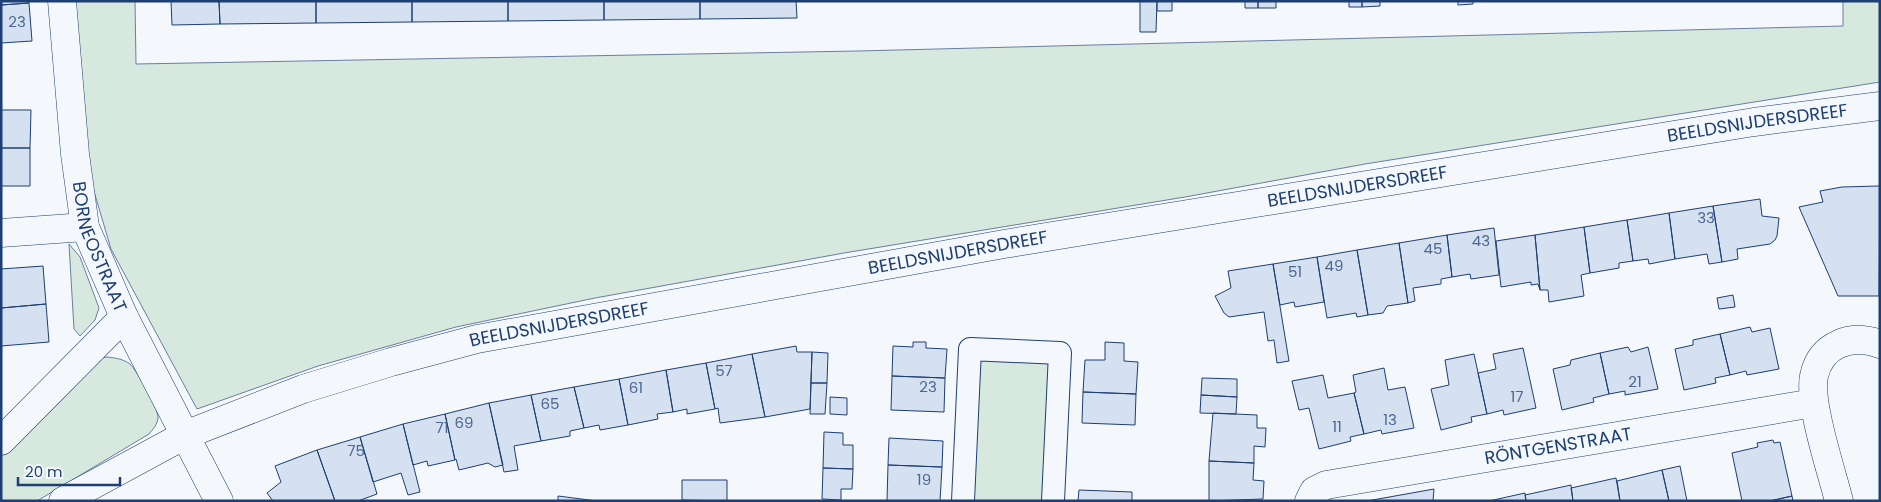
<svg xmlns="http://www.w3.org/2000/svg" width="1881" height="502" viewBox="0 0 1881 502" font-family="Poppins,sans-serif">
	<rect width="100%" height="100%" fill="#f4f7fb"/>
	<path fill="#d7e8df" stroke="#687fa3" d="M71,1h64l1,63 722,-13 985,-25v-25h37v81l-515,82 -180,33 -341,56 -249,45 -139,29 -138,39 -121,43 -86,-160 -28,-95z
		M69,244l11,13 19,51 -4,12 -15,16 -6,-7z
		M976,353l77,6 -6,142h-77z
		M107,357c9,1 16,2 23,7 6,5 28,45 28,53 0,7 -5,12 -9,17l-112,67h-36v-47l94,-95z"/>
	<path fill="#d5e0f0" stroke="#1d3f73" d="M1,1h28v2l-28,2z
		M171,1h48l1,23 -48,1z
		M219,1h97v22l-96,1z
		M316,1h96v21l-96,1z
		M412,1h96v20l-96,1z
		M508,1h96v19l-96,1z
		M604,1h96v18l-96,1z
		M700,1h96l1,17 -97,1z
		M1140,1h17l-1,31h-16z
		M1157,1h15v10h-15z
		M1245,1h13v7h-13z
		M1258,1h18v7h-18z
		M1349,1h13v6h-13z
		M1362,1h18v5l-18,1z
		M1458,1h15v3l-15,1z
		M29,3l3,38 -31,2v-38z
		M1,110h30l-1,38h-29z
		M1,148h29v38h-29z
		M1878,186h2l-1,110h-41l-39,-89 24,-5 -3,-11 22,-4z
		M1760,199l2,17 17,2 -2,18 -2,4 -5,4 -33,5 1,10 -16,3 -9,-56z
		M1713,206l9,56 -13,2 -2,-10 -32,5 -6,-46z
		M1669,213l6,46 -26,5 -1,-5 -15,2 -6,-41z
		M1627,220l6,41 -14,2v5l-29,5 -6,-46z
		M1584,227l6,46 -9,2 3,21 -35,6 -1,-12h-8l-5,-55z
		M1494,228l5,47 -28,4 -1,-5 -18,3 -5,-42z
		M1447,235l5,42 -11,2v5l-28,4 2,13 -7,2 -9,-60z
		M1535,235l5,55 -2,-6 -7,1v-3l-30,5 -5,-46z
		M1399,243l9,60 -21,3 -4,7 -15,2 -11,-65z
		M1357,250l11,65 -11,2 -1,-4 -29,5 -10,-61z
		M1317,257l7,45 -29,5 -1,-5 -14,3 -7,-41z
		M1273,264l16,97 -12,2 -3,-23 -6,1 -4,-29 -35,5 -5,-4 -9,-17 16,-8 -3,-17z
		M43,266l3,38 -45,4v-39z
		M1733,295l2,12 -16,2 -2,-11z
		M46,304l3,38 -48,4v-38z
		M1750,327l2,5 18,-4 9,41 -32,6 -1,-4 -16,4 -10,-41z
		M1720,334l10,41 -15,3 1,5 -32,7 -9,-41 18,-4v-5z
		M913,342h13v6l21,1 -2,29 -53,-2 1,-30 20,1z
		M1105,342l19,1v18l14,1 -2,32 -53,-2 2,-32h20z
		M796,346l1,6h15l-2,57 -45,8 -13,-63z
		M1628,347l3,5 17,-5 10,42 -33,6v-4l-16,3 -9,-41z
		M1523,348l13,60 -32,7 -1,-5 -16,4 -9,-41 18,-4 -3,-15z
		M812,352l16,1 -1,30h-16z
		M1600,353l9,41 -16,4 1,4 -32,8 -9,-41 17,-4 1,-5z
		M752,354l13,63 -45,6 -2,-15 -3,1 -9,-46z
		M1474,354l13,60 -16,3 1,5 -31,8 -10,-41 18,-4 -4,-25z
		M706,363l9,46 -28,5v-5l-14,3 -7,-42z
		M1384,368l4,22 17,-3 9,41 -32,6 -1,-4 -17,4 -10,-41 2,-1 -3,-17z
		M666,370l7,42 -16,2 1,5 -30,6 -9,-46z
		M1323,375l5,23 26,-5 10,41 -14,3 1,4 -32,8 -10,-41 -10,2 -7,-29z
		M892,376l53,2 -1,34 -53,-2z
		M1202,378l35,1v18l-36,-2z
		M619,379l9,46 -28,5 -1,-5 -15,3 -10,-41z
		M811,383h16l-2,31h-15z
		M574,387l10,41 -14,3v5l-29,5 -10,-46z
		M1083,392l53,2 -1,31 -53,-2z
		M531,395l10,46 -27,5 4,24 -14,2 -15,-69z
		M1201,395l36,2 -1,17 -36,-1z
		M830,397l17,1v17l-17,-1z
		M489,403l14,62 -8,2 -7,-4 -29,7 -3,-11 -1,1 -10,-46z
		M1213,413l44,2v13h9l-1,19 -11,-1v17l-45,-2z
		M445,414l10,46 -27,6 -1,-5 -14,4 -10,-41z
		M403,424l17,68 -12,3 -7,-22 -28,9 -13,-45z
		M824,432l19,1v12h10v24l-30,-1z
		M360,437l17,57 -19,7h-23l-18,-51z
		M889,438l54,3 -1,26 -54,-2z
		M1773,440l1,3 6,-1 12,54 -22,5h-28l-10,-48 26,-6 -1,-4z
		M317,450l18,51h-62l-6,-8 14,-11 -6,-16z
		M1209,461l45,2 -1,17 11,1 -1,18 -54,2z
		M888,465l54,2 -2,34h-53z
		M1680,466l7,35h-18l-7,-31z
		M823,468l30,1 -1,20h-11v11l-19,-1z
		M1662,470l7,31h-49l-3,-20z
		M1616,478l4,23h-47l-2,-13z
		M682,480h45v21l-45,-1z
		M1571,485l2,16h-47l-1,-6z
		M1434,489l-1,12h-66z
		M1079,490l53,2v9h-54z
		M1525,493l1,8h-37z
		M558,496l39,5h-39z
		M1792,496l1,5h-23z"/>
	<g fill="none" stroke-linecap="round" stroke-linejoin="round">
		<defs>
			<path id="pedestrian" d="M963,501l7,-152 90,4 -7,148"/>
			<g id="minor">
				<path id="s1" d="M62,1l13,153 10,73 39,90 95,184"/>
				<path d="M1,233l84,-6"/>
				<path d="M1,441l123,-124"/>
				<path id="s2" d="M63,501l122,-66 118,-46 88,-27 86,-23 527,-95 750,-122 126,-16"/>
				<path id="s3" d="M1309,501l5,-10 12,-6 488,-82"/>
				<path d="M1839,501c-7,-28 -31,-100 -25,-125 3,-14 11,-26 25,-32 13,-6 27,-5 41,0"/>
			</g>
		</defs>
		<use href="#pedestrian" stroke="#1d3f73" stroke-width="24"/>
		<use href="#minor" stroke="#1d3f73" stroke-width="29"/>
		<use href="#pedestrian" stroke="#f4f7fb" stroke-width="22"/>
		<use href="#minor" stroke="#f4f7fb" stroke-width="28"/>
	</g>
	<g text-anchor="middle" stroke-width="4" stroke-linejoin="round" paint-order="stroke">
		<g font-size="15" fill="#4b6792">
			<text x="17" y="27">23</text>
			<text x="1706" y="223">33</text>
			<text x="1481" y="246">43</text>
			<text x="1433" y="254">45</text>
			<text x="1334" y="271">49</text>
			<text x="1295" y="277">51</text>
			<text x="724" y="376">57</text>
			<text x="1635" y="387">21</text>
			<text x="928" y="392">23</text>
			<text x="636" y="393">61</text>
			<text x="1517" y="402">17</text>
			<text x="550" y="409">65</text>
			<text x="1390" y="425">13</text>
			<text x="464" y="428">69</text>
			<text x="1337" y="432">11</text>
			<text x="442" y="433">71</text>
			<text x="356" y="456">75</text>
			<text x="924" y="485">19</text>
		</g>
		<g font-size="18" fill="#1d3f73" stroke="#f4f7fb">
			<text dy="6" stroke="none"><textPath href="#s2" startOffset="1745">BEELDSNIJDERSDREEF</textPath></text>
			<text dy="6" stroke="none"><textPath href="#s2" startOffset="1340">BEELDSNIJDERSDREEF</textPath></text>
			<text dy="6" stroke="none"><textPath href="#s1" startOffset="250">BORNEOSTRAAT</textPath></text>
			<text dy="6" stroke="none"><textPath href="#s2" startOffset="935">BEELDSNIJDERSDREEF</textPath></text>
			<text dy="6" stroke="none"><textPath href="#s2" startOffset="530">BEELDSNIJDERSDREEF</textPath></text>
			<text dy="6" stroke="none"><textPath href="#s3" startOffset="260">RÖNTGENSTRAAT</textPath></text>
		</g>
	</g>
	<rect width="1881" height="502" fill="none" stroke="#1d3f73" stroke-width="5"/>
	<path d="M18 477v8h102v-8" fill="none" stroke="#1d3f73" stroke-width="2.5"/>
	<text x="25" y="477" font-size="15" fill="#1d3f73" stroke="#f4f7fb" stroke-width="4" paint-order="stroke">20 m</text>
</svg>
